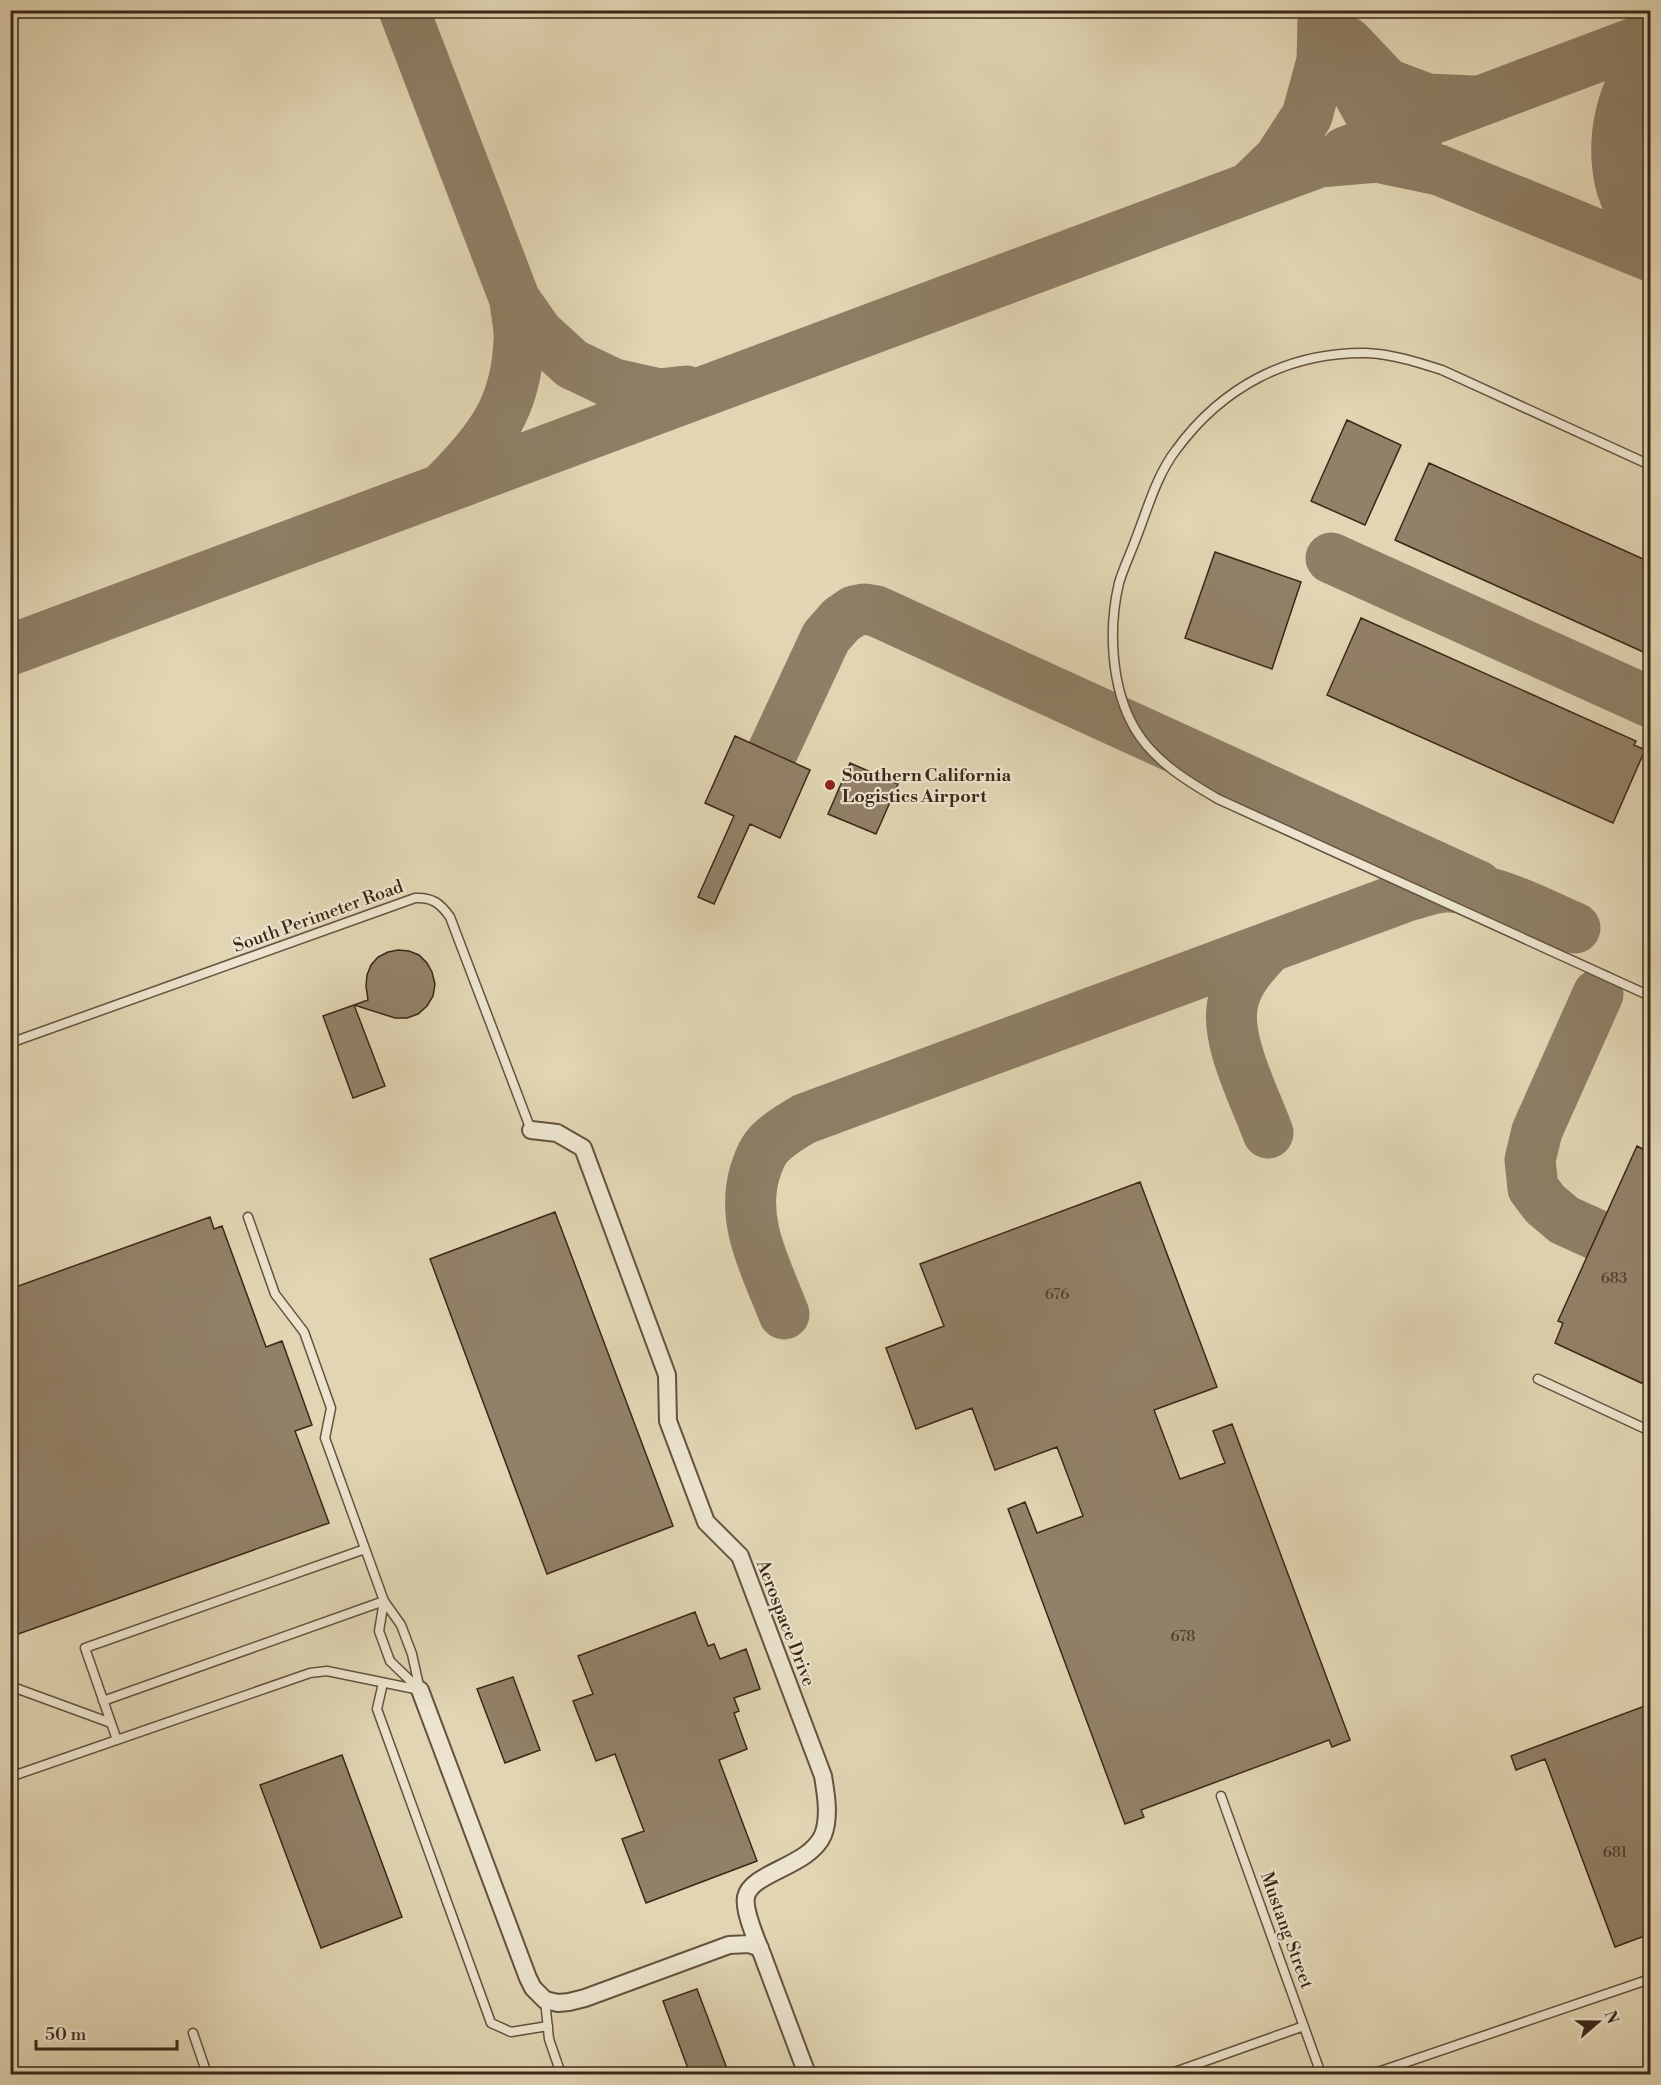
<svg xmlns="http://www.w3.org/2000/svg" width="1661" height="2085" viewBox="0 0 1661 2085" font-family="'Libre Bodoni',serif">
	<rect width="100%" height="100%" fill="#e1d5b3"/>
	<filter id="stains"><feTurbulence type="fractalNoise" baseFrequency=".00333" numOctaves="4"/><feColorMatrix values="0 0 0 0 .2 0 0 0 0 .09 0 0 0 0 .02 0 0 0 .5 -.17"/></filter>
	<radialGradient id="worn" r=".72"><stop offset=".6" stop-color="#630" stop-opacity="0"/><stop offset="1" stop-color="#630" stop-opacity=".3"/></radialGradient>
	<g fill="none" stroke-linecap="round" stroke-linejoin="round">
		<path stroke="#8e7e65" stroke-width="51" d="M404,10l111,290 23,33 34,31 42,20 45,10 27,-3
			M1323,10l23,61 21,38 51,44
			M1347,42l40,42 40,15 47,2
			M1650,56c-29,33 -39,83 -30,125 5,21 19,41 30,57
			M1345,152l305,-115
			M1252,185l27,-26 28,-43 15,-55 1,-41
			M445,486c45,-47 71,-77 74,-145 1,-13 -3,-28 -4,-41
			M1331,558l319,144
			M10,650l1309,-488 58,-5 62,13 211,86
			M772,753l54,-116 15,-17 13,-9 10,-2 12,2 602,275
			M1268,948c-15,16 -30,32 -35,54 -9,37 22,95 35,131
			M1597,1235l-33,-15 -19,-16 -12,-16 -3,-28 7,-29 61,-137
			M784,1314c-18,-47 -44,-92 -29,-142 3,-10 8,-22 15,-29 10,-10 22,-17 34,-24l603,-223c12,-3 25,-8 36,-9 47,-2 90,23 132,41"/>
	</g>
	<path fill="#928168" stroke="#3c2717" stroke-width="1.5" d="M1347,420l54,25 -36,80 -54,-24z
		M1429,463l221,99v93l-255,-115z
		M1215,552l86,30 -29,87 -87,-31z
		M1361,618l275,123 -2,4 11,5 -32,73 -286,-128z
		M735,736l75,34 -30,68 -30,-14 -36,80 -16,-7 36,-81 -29,-13z
		M850,763l48,21 -22,50 -48,-20z
		M398,950l11,1 10,4 8,8 5,9 3,12 -2,12 -6,10 -9,8 -11,4h-12l-41,-13 14,-5 -2,-14 1,-11 4,-10 7,-8 10,-5z
		M354,1005l31,81 -32,12 -30,-82z
		M1637,1146l13,7v234l-95,-44 8,-20 -5,-2z
		M1140,1182l77,205 -63,23 26,69 45,-16 -12,-32 19,-7 118,316 -18,7 -3,-7 -188,70 3,7 -19,7 -117,-315 17,-7 12,31 46,-17 -26,-69 -62,23 -23,-62 -56,21 -30,-81 58,-22 -24,-62z
		M555,1212l118,314 -126,48 -117,-315z
		M210,1217l4,12 8,-3 44,121 16,-6 30,84 -17,6 34,92 -319,114v-348z
		M695,1612l13,34 6,-2 6,15 26,-10 14,40 -26,9 5,13 -5,2 13,36 -28,11 38,101 -111,42 -24,-64 22,-8 -29,-77 -19,7 -23,-60 20,-7 -15,-38z
		M513,1677l27,73 -35,13 -28,-74z
		M1650,1704v230l-35,13 -70,-188 -29,11 -5,-14z
		M342,1755l60,162 -81,31 -61,-163z
		M697,1989l32,85h-39l-27,-73z"/>
	<g fill="none" stroke-linecap="round" stroke-linejoin="round">
		<defs>
			<path id="lane" d="M1650,465l-208,-95c-25,-8 -50,-16 -76,-17 -78,-1 -144,34 -190,97 -20,26 -29,61 -41,91 -5,14 -12,28 -16,42 -11,46 -8,105 16,146 19,32 52,52 83,70l432,197
				M10,1043l405,-145c17,-1 25,5 35,19l81,213
				M1538,1379l112,52
				M384,1601l17,24 11,29 8,36 -30,-29 -11,-30z
				M383,1683l-6,26 114,314 20,9 37,-6
				M10,1686l101,37
				M103,1701l281,-100 -59,-163 6,-30 -27,-76 -29,-38 -27,-77
				M117,1740l-32,-92 280,-99
				M10,1777l300,-104 17,-2 93,19
				M1221,1796l100,278
				M545,2000l4,39 12,35
				M193,2033l14,41
				M1169,2074l135,-48
				M1372,2074l278,-95"/>
			<path id="street" d="M531,1130l26,3 26,15 84,227 1,46 38,101 34,34 83,220c3,18 7,41 0,59 -14,32 -72,37 -77,62 -3,16 14,50 19,65 14,38 28,75 42,112
				M420,1690l108,288 5,10 12,12 13,3 11,-1 16,-4 144,-53 20,-1 11,4"/>
		</defs>
		<use href="#lane" stroke="#65523e" stroke-width="11"/>
		<use href="#street" stroke="#65523e" stroke-width="20"/>
		<use href="#lane" stroke="#ece4ce" stroke-width="8"/>
		<use href="#street" stroke="#ece4ce" stroke-width="16"/>
	</g>
	<circle fill="#8f2418" stroke="#ece4ce" stroke-width="2" cx="830" cy="785" r="6"/>
	<g text-anchor="middle" stroke-width="4.5" stroke-linejoin="round" paint-order="stroke">
		<g font-size="15" fill="#523e2b">
			<text x="1614" y="1283">683</text>
			<text x="1057" y="1299">676</text>
			<text x="1183" y="1641">678</text>
			<text x="1615" y="1857">681</text>
		</g>
		<g font-size="18" font-weight="bold" fill="#3c2717" stroke="#ece4ce" text-anchor="start">
			<text x="842" y="781">Southern California<tspan x="842" dy="21">Logistics Airport</tspan></text>
		</g>
		<g font-size="18" fill="#3c2717" stroke="#ece4ce">
			<text transform="translate(318 916) rotate(-20)" y="6">South Perimeter Road</text>
			<text transform="translate(786 1623) rotate(69)" y="6">Aerospace Drive</text>
			<text transform="translate(1287 1930) rotate(70)" y="6">Mustang Street</text>
		</g>
	</g>
	<rect width="1661" height="2085" fill="none" stroke="#e1d5b3" stroke-width="36"/>
	<rect x="12" y="12" width="1637" height="2061" fill="none" stroke="#3c2717" stroke-width="3"/>
	<rect x="18" y="18" width="1625" height="2049" fill="none" stroke="#3c2717" stroke-width="1.5"/>
	<g transform="translate(1598 2022) rotate(70)" stroke="#ece4ce" stroke-width="4.5" paint-order="stroke">
	<path d="M0-4.5L10 22L0 15L-10 22Z" fill="#3c2717"/>
	<text y="-9" font-size="16" font-weight="bold" text-anchor="middle" fill="#3c2717">N</text>
	</g>
	<path d="M36 2040v9h141v-9" fill="none" stroke="#3c2717" stroke-width="3"/>
	<text x="45" y="2040" font-size="18" fill="#3c2717" stroke="#ece4ce" stroke-width="4.5" paint-order="stroke">50 m</text>
	<rect width="100%" height="100%" filter="url(#stains)"/>
	<rect width="100%" height="100%" fill="url(#worn)"/>
</svg>
